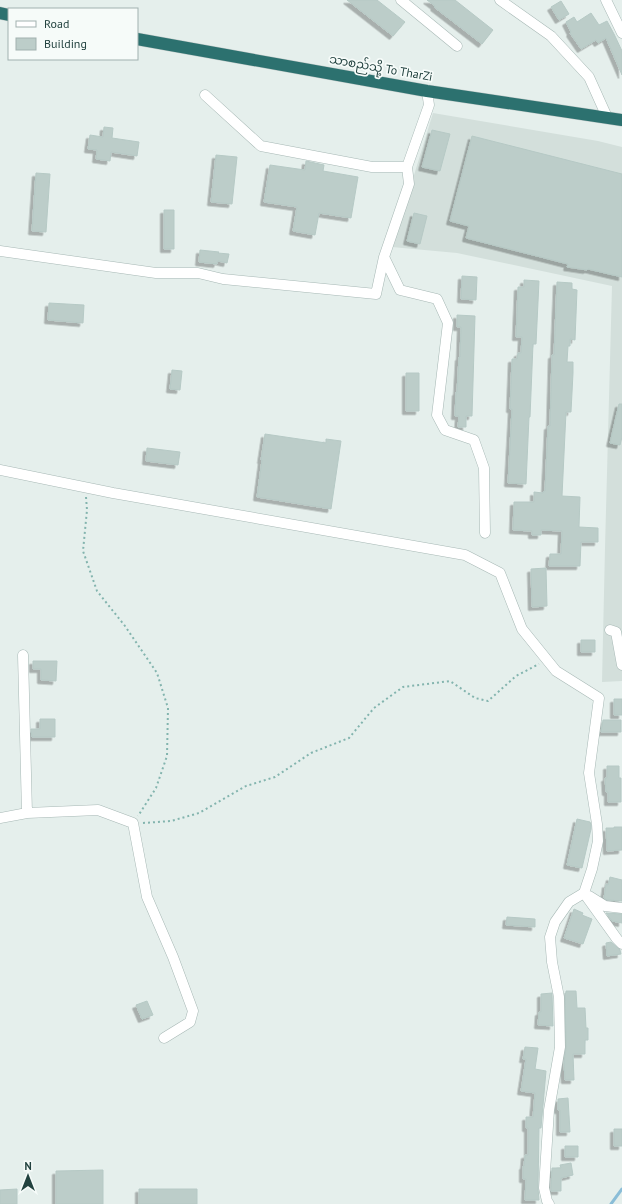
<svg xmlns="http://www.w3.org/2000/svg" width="622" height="1204" viewBox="0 0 622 1204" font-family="'PT Sans','Noto Sans Myanmar',sans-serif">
	<defs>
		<filter id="shadow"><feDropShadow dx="-3.5" dy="3.5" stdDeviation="0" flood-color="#0004"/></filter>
	</defs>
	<rect width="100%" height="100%" fill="#e5efec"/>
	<path fill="#d3dfdb" d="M433,113l165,28 24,6v534l-20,1 3,-134 7,-262 -155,-33 -65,-6z"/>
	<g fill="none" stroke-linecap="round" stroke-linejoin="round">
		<path stroke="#8abdd7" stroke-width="3" d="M611,1204l11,-15"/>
	</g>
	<path fill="#bccdc9" stroke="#b6c9c5" filter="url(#shadow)" d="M347,0h30l28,22 -12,14z
		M427,0h28l38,30 -11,14 -48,-37 1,-1z
		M561,1l8,13 -10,6 -8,-13z
		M591,13l8,12 8,-4 7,13 8,17v24l-16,-37 -8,5 -2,-3 -15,9 -11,-16 1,-1 -5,-10 8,-5 3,5z
		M104,127l9,1 -1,10 27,4 -2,14 -26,-4 -1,9 -14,-2 1,-9 -9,-1 2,-14 13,2z
		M432,130l18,4 -10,37 -18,-4z
		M472,136l150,38v103l-34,-8 -1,1 -20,-3 1,-3 -102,-26 3,-12 -19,-5z
		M216,155l21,2 -5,47 -21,-2z
		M306,161l18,4 -1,6 35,6 -7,41 -32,-5 -4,22 -22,-4 4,-24 -33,-5 6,-37 35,5z
		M36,173l14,1 -4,58 -14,-1z
		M164,210h10v39h-10z
		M414,213l13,3 -7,28 -13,-3z
		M200,250l19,2 -1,1 11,1 -2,9 -9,-2 -1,3 -18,-2z
		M462,276l15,1 -1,23 -15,-1z
		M524,280l15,1 -3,63h-3l-3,73h-1l-3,67 -18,-1 4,-74h-2l2,-50h5l1,-6h3l1,-16h-6l2,-50h6z
		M557,282l15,1v6l5,1 -2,50 -5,-1v7h-2l-1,16h6v11l-2,39h-5l-4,84 18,1 -1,30 19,1v14h-17l-1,24h-31l1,-12h11l1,-23 -21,-1v5h-9v-4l-19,-1 1,-28h20v-10l9,1 1,-2h1l3,-65h2l2,-71h2z
		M49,303l35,2 -1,18 -35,-3z
		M457,315l18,1 -3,100h-6v11h-8l1,-11h-4l1,-24h1l2,-35h1l1,-30h-4z
		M172,370l10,1 -2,19 -10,-1z
		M406,373h13v38h-13z
		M619,404h3v33l-2,8 -10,-2z
		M265,434l61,9v-4l15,2 -10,68 -74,-12 5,-37h-1z
		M147,448l33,4 -2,13 -32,-4z
		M546,568l1,38 -15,1 -1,-38z
		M581,640h14v12h-14z
		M33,661h24l-1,20 -15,-1v-11h-8z
		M614,699h8v16h-8z
		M40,719h15v18h-23l-1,-8h9z
		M603,720h18v12h-20z
		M607,766h12v12h2v24h-13v-10h-2l-1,-14h2z
		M577,819l13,3 1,3v4l-9,39 -15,-3z
		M614,827h8v23l-15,1 -1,-23h8z
		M610,877l12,3v21l-15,-1 -3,-2 2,-14 2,1z
		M574,909l9,4 -1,2 10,4 -9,25 -19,-6z
		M606,913l16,1v9l-10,-2z
		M507,917l28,2v8l-29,-2z
		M611,942l9,8 1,4 -14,2 -1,-13z
		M566,991h10l1,17h8l1,20h2v12h-3v14h-12l1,26h-9l-1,-18 2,-15 -1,-54h1z
		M552,993l1,33 -15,-1 1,-13h2v-18z
		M147,1001l6,14 -11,4 -6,-14z
		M525,1047l13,1 -3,21 11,2 -5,57h-2l-1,60 1,12h-14l1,-21h-3v-13h1l1,-11h3v-27h-2v-11h7l2,-24 -14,-2 5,-32h-3z
		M568,1098l2,34h-10v-22h-2v-11z
		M614,1129h8v17h-8z
		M565,1146h13v11h-13z
		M571,1163l2,12 -12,3v13h-10v-4l1,-19h9l-1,-3z
		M103,1170v34h-47v-33z
		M17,1189v15h-17v-14z
		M139,1189h58v15h-58z"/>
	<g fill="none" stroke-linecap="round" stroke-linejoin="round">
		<defs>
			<path id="minor" d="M401,0l56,46
				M500,0l51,36 38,41 18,40
				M606,0l16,33
				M205,95l56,51 111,21h35l22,-62 -2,-14
				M407,167l2,17 -25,73 16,33 37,9 11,24 -11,92 8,15 29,10 10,28 1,65
				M0,251l156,22h42l25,6 153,15 8,-37
				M0,470l113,23 352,62 35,18 22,56 34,42 43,27 -10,75 8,51 1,17 -6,28 -8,24 -15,9 -14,20 -5,15 2,25 7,35 1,50 -11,63 -5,78 3,13 2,3
				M610,630l6,2 6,33
				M27,813l71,-3 35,13 14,74 26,60 20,54 -3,11 -26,16
				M0,818l27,-5 -4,-158
				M584,893l33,46 5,5
				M589,896l16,10 17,2"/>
			<path id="highway" d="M0,13l9,2
				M137,39l290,52 195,29"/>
		</defs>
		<use href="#minor" stroke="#a7b8b5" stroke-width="11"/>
		<use href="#highway" stroke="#c1cac9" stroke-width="13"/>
		<path stroke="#83b4ae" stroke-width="2" stroke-dasharray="2 3" stroke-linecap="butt" d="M86,497l1,13 -4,41 14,40 28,35 32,47 11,35 -1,48 -11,32 -18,28
			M143,823l28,-2 28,-8 47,-27 29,-9 36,-24 38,-15 25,-30 29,-21 47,-6 25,17 13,3 28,-25 23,-12"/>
		<use href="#minor" stroke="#fff" stroke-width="10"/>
		<use href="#highway" stroke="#2c716f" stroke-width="12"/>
	</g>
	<g text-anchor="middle" stroke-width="3.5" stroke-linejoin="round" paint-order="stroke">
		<g font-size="12" fill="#22423f" stroke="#f6fbf9">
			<text transform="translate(381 68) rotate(10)" y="4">သာစည်သို့ To TharZi</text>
		</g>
	</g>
	<rect x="8" y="8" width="130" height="52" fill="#f6fbf9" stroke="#a1b1af"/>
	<rect x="16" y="21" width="20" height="6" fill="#ffffff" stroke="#a1b1af"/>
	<text x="44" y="28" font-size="12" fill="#22423f">Road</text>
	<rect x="16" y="38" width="20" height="12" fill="#bccdc9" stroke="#a1b1af"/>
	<text x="44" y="48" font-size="12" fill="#22423f">Building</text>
	<g transform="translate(28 1176)" stroke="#f6fbf9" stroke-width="3" paint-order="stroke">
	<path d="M0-3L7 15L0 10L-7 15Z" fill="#22423f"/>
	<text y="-6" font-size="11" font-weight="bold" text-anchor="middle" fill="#22423f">N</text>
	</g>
</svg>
